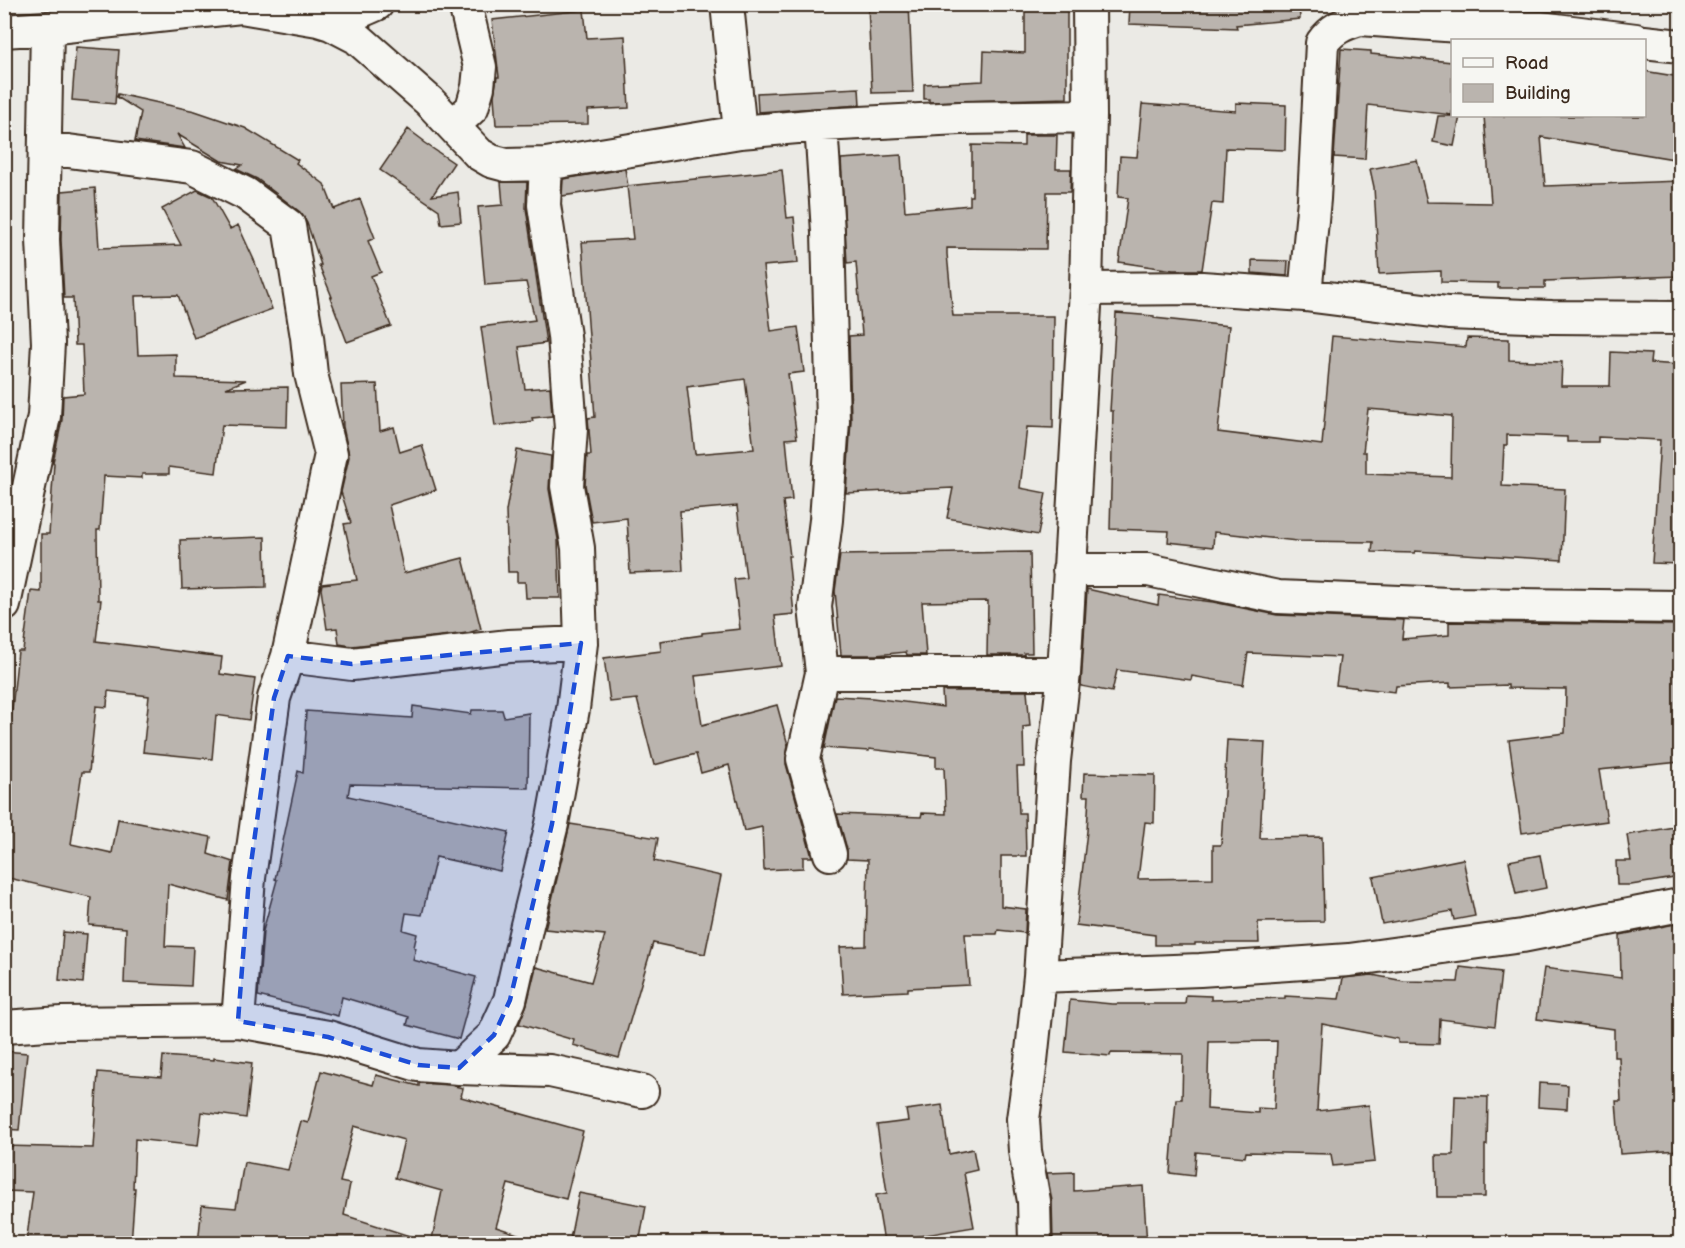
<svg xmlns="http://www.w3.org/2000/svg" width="1685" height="1248" viewBox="0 0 1685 1248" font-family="'Balsamiq Sans',sans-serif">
	<rect width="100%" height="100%" fill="#ebeae5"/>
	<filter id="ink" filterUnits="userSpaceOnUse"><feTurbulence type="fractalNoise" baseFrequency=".0167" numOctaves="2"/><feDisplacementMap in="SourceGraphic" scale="12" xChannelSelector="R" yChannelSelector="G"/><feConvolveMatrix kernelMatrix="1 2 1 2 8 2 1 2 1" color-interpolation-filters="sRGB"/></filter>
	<g filter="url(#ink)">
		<path fill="#bab4ae" stroke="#3b2a1e" stroke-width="1.5" fill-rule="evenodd" d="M868,4h41l4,88 -41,1z
			M1025,4h42v94l-138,4v-3h-5v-15l59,-3 1,-30 41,2z
			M1130,4h169l1,15 -64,6 1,3 -108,-4z
			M584,10l3,28 38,-2 4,72 -41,2v14l-92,1 -2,-29 3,-19h2l-7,-57z
			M76,47l43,3 -4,54 -43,-4z
			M1341,49l30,2v3l81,8v53l-84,-10 -3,54 -31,-2z
			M1644,71l36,6v83l-139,-23 4,49 135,-5v95l-135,5v7h-47v-5l-57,-1v-11l-62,3 -5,-87 -4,-18 47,-9 10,42 64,1 -7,-87h160z
			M859,88l1,17 -102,7 -1,-19z
			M118,94l77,17 50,17 53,32 -2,3 28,21 10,25 26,-10 15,39 -7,3 13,31 -10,4 20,50 -44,16 -17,-45h2l-13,-32h2l-14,-42 -7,-11 -43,-33 -21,-10 6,-4 -21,-4 -44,-27 8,14 -50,-7 6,-29 -24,-15z
			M1236,103l50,2 -1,45 -59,-2 -3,56 -11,-1 -10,67h-29l-54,-8 9,-64 -10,-1 2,-41 17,1 5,-53 94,7z
			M1438,116h22l-6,30 -21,-4z
			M408,129l16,12 -1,1 31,21 -22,33 26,-4 3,30 -20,2 -2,-14 -59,-40z
			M1024,135h33l-1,34h15l-1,23h-23l-1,57 -99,-1v6l6,62h101l-1,112 -26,-1 -7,61 26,5 -8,42 -91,-17 6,-30 -107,5 5,-72 -2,-85 13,-1 -6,-73 -9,1 -6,-104 60,-4 4,56 65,-6v-9h2v-51l52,1z
			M625,169l3,17 -66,10 1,-17z
			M782,170l5,48 7,-1 4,46 -35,3 8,65 27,-4 6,45 -16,2 9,64 -11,1 6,61 -9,1 7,55h-2l6,58 -19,2 6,50 -86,10 7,49 75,-20 11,40 -2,19 26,93h-9v11l-39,2 -2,-43 -18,4 -15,-66 -28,8 -5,-19 -42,11 -17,-66 -27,3 -6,-44 57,-7 -1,-10 42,-6v-2l38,-4 -6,-50 12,-1 -9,-72 -57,5 3,60 -53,2 -3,-55 -35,4 -7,-37 2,-30h4l-3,-37 7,-1 -13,-175 51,-3 -6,-53zM745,379l9,70 -59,5 -8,-67z
			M501,182h26l-1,26 20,135 -27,4 6,42 25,-2 2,29 -20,2 1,3 -38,5 -14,-99 54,-7 -9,-38 -41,3 -7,-78 25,-2z
			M95,188l4,60 82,-3 -19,-36 35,-19 15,7 18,32 8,-4 16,35 18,49 -78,29 -16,-43 -43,1 3,59 38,-1v24l70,2 -20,8 62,-1 -1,40 -65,-2 -6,48 -47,-6v7h-27v4l-38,-2 -4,54h-3l1,70h3l-5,41 126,16 -2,17 35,5 -6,41 -33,-5 -4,44 -69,-7 6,-56 -41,-5 -1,16 -11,-1 -7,66h-7l-11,72 41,9 6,-34 93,18 -3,17 25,8 -5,38 -60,-16 -3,62 28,1 -2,39 -67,-3 2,-55 -37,-3 2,-28 -87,-20v-93l3,-21h-3l2,-44h5l7,-68h5l8,-60 10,1v-58h8l5,-71 -1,-1 9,-42 1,-24 21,-2 -2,-49h-7l-2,-47h-9l-3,-58 1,-49z
			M1252,260l36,1 -1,15 -35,-3z
			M1116,313l38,3v2l75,8 -11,106 104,13 10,-109 134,11 1,-9 42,1v21l53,2 -1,24h49l1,-34 40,2 -1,9 30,2v199l-28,-1 8,-123 -62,-3v5h-31v-5l-60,-2v10h-3l-2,41 63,3 -3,71 -147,-9v2l-43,-1 1,-10 -76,-1 -83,-9 -1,15 -45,-5 1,-11 -59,-2 3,-118h-3zM1368,409l84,7 -1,61 -85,-3v-22h-3z
			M377,384l3,47 14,-4 6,25 22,-7 14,45 -47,15 15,68 59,-15 18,71 -13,4 -116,13 -13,-2 -2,-16 -10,1 -6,-40 1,-5 35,-4 -13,-56 7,-1 -10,-31 8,-35 -1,-7 -5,-23 -2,-42z
			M517,450l34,6 -2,33 9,50 2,59h-34l-1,-16h-8v-10h-9l-2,-61z
			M265,537l1,50 -84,2 -2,-49z
			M1030,552l2,101h-8v2h-37l1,-54 -66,1 4,53h-19l-1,-3 -30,3h-35l-6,-64 5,-36z
			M1087,589l71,16 1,-10 54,7 64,13 127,5 -2,19 47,-4v-13l231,3v137l-81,8 8,51 -85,12 -13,-93 56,-7 1,-44 -58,-1v-3l-58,2v-4l-54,3 -1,6 -59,-7 4,-28 -92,-4 -5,32 -51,-9 -1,4 -74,-10 -5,22 -31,-6z
			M942,691h85l3,35 -7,1 1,40h-7l2,46h6l1,43h-25v50l25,3 -1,24 -27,-3 -1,4h-32l4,51 -61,3v3l-65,3 -3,-47 26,-1 2,-86 -21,-1v-10l-10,-35 84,3 1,-4 24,1 -2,-46h-8v-11l-67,-8v2l-45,-3 11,-52 37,2 71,9z
			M413,706l58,8 1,-4h30l2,7 25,-4 -1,75 -178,-4 -2,12 161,36 -9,39 -64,-14 -14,58 -16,-2 -3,17 14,4 -3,13 2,1 -3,12 63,17 -17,62 -52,-14 2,-8 -67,-20 -4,19 -80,-20 5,-65 14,-51 -2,-1 23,-108 5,2 3,-42 -1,-1 1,-19 106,7z
			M1227,740l38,2 -5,96 62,-1 2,84 -66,1 1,21h-64v2h-40v-10l-79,-10 11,-94 2,-35h-6l1,-23 71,2 -1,48 -9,-1 -7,57 75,-1v-33h8z
			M570,824l88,14 -4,23 67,15 -16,78 -52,-11 -34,115 -46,-13 1,-5 -55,-16 8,-20 9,-37 55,15 14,-47 -60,-6z
			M1680,826v51l-49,8h-14l-1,-24h15l-4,-26z
			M1540,855l6,33 -30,6 -7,-33z
			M1463,859l12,57 -21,4 -2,-9 -70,13 -9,-47z
			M1680,923v227l-60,4 -4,-53h5l-2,-44h-5v-28l-77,-10 7,-51 77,10 -1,-43z
			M63,932l24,2 -4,49 -24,-3z
			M1460,967l41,5 -6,54 -55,-7 -1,25 -41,-1v-4l-76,-15 -5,87 52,-6 6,57 -42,4 -2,-12 -85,-2 -1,5 -49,-5 -2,24 -24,-3 6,-74h6l1,-45 -72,-1 -1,3 -45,-4 5,-52 42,4h73l1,-9 25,1v4l74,-2v-2l54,3 4,-21 29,-3 32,6 54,1zM1277,1041l-3,68 -16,-1v5l-51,-4 2,-67z
			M4,1051l23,2 -8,77 -15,-1z
			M163,1056l51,4v-2l38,5 -6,55 -44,-6 -4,34 -63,-7 -2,49h2l-4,56h-105l7,-52 -29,-1v-45l89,2 5,-76 63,5z
			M321,1071l52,14 3,-10 43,11v-3l31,2 13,3 -2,9 122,34 -17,68 -58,-15 -12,43 37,12 -1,5h-101l11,-53 -47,-13 9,-38 -50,-14 -14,56 10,2 -6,31 75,24v5h-221l4,-39 34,3 8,-46 44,8 13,-49 7,2z
			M1539,1083l29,2 -1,24 -29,-2z
			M1455,1096l33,1 -1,48h-2v52h-48l-1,-42h17z
			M942,1105l7,49 24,-5 4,21 -13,3 10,54 -90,15 -8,-47 11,-2 -10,-68 31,-4 -2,-11z
			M1074,1172v19l69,-5 4,58h-94l-1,-43 -5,-28z
			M579,1193l67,13 -7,38h-70z"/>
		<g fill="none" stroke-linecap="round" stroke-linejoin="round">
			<defs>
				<path id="minor" d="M727,4l13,128
					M331,24l46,-20
					M4,31l43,-3 194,-21 77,13 13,4 25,13 73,64 50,53 12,7 15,4 40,-1 194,-32 81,-7 139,-7 130,-2
					M1644,42l36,4
					M821,125l7,107 5,189 -7,99 -11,87 7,66 -19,86 27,95
					M453,126l19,-18 6,-21 2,-20 -15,-63
					M45,148l147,19 54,27 43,32 18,111 4,37 20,80 -43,202 -14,42 -25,180 -11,143
					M1086,289l116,-1 103,7 143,18 104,4 128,1
					M1305,295l9,-96 8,-156c10,-14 21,-19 38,-24l113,8 67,1 96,12
					M1069,570h79l130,27 171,7 231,3
					M4,605l40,-189 4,-73 -5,-103 4,-212
					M288,656l64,8 157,-18 72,-3
					M822,673h242
					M1040,976l160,-6 149,-10 173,-24 158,-31
					M4,1027l58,-4 176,-2 90,16 90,28 41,3 91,3 92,20
					M459,1068l35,-33 16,-35 17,-75 25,-101 21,-115 8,-66 -3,-95 -11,-62 4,-57 -7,-93 -20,-131 2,-41
					M1035,1244l-1,-43 -9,-50 -2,-32 8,-58 9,-85 14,-215 10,-88 22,-384 4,-173 -1,-112"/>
			</defs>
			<use href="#minor" stroke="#3b2a1e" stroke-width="36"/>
			<use href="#minor" stroke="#f6f6f2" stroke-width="32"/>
		</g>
	</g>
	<path fill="#1d4ed8" fill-opacity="0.2" stroke="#1d4ed8" stroke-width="4.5" stroke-dasharray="12 8" stroke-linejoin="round" d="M581,643l-29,181 -42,176 -16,35 -35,33 -41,-3 -90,-28 -90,-16 11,-143 25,-180 14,-42 64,8z"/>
	<rect width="1685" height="1248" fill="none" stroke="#f6f6f2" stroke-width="24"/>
	<rect x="12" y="12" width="1661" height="1224" fill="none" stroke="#3b2a1e" stroke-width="2" filter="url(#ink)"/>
	<rect x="1451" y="39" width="195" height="78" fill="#f6f6f2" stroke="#aba49d" stroke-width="1.5"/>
	<rect x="1463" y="58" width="30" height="9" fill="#f6f6f2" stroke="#aba49d" stroke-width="1.5"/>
	<text x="1505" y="69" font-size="18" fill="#3b2a1e">Road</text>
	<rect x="1463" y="84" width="30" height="18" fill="#bab4ae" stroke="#aba49d" stroke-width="1.5"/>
	<text x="1505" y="99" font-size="18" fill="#3b2a1e">Building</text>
</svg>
